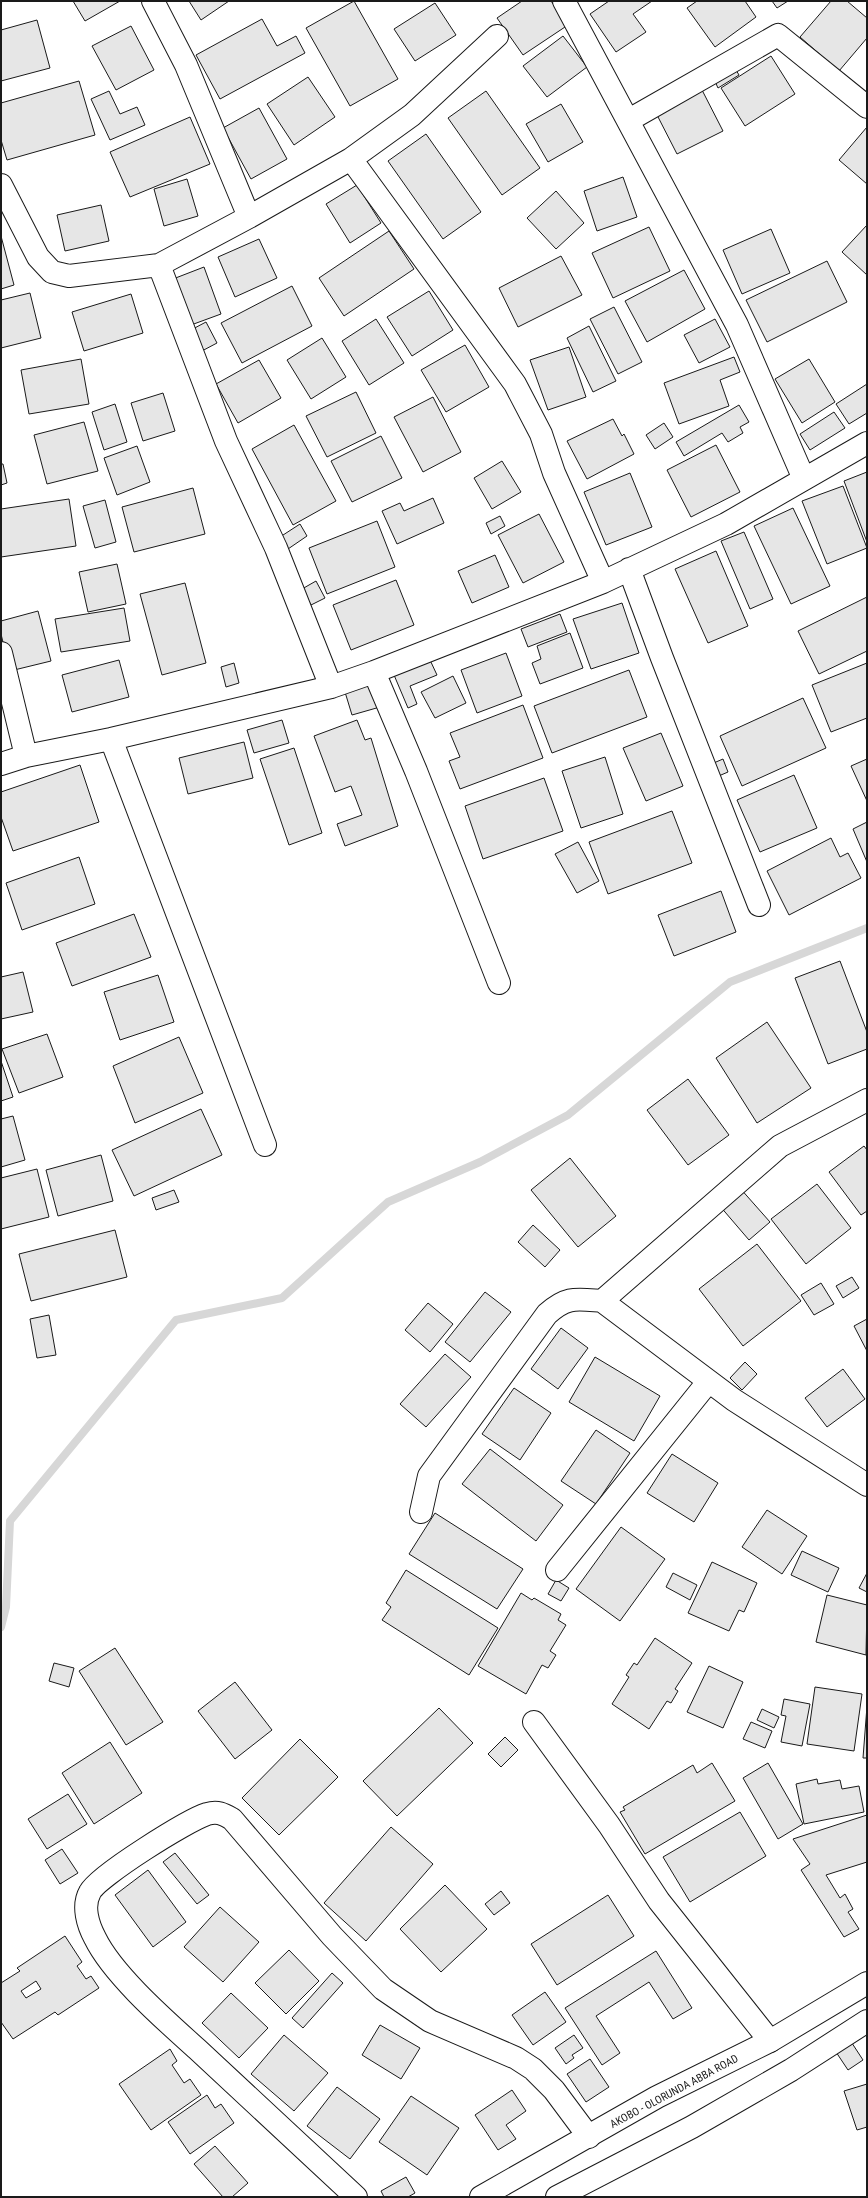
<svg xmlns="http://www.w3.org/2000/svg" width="868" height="2198" viewBox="0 0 868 2198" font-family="'Roboto Condensed',sans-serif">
	<rect width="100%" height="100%" fill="#fff"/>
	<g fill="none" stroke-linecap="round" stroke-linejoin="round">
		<path stroke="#d7d7d7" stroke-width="8" d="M1,1627l5,-20 4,-86 166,-201 106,-22 106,-96 92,-40 88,-47 162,-133 137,-54"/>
	</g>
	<path fill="#e6e6e6" stroke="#1a1a1a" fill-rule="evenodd" d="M73,1h47l-35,20z
		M189,1h40l-28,19z
		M354,1l44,78 -48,27 -44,-78z
		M522,1h29l17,24 -45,30 -26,-37z
		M609,1h43l-19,13 13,18 -30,20 -26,-38z
		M697,1h48l11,16 -41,30 -28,-39z
		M772,1h16l-11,7z
		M831,1h16l20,17v20l-28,33 -39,-34z
		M435,3l21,32 -41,26 -21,-32z
		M262,19l15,27 19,-10 9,17 -85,46 -24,-44z
		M37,20l13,48 -49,13v-51z
		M131,26l23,44 -38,20 -24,-44z
		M563,36l24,31 -40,30 -24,-31z
		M771,56l24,38 -50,32 -24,-38z
		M733,65l6,10 -21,13 -5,-11z
		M308,77l27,40 -41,28 -27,-41z
		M79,81l16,54 -88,25 -6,-20v-37z
		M702,90l21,41 -46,23 -21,-41z
		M109,91l11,23 17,-7 8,18 -35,15 -19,-41z
		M486,91l54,77 -38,27 -54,-77z
		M561,104l22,38 -35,20 -22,-38z
		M259,108l28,51 -36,20 -28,-51z
		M190,117l20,47 -80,33 -20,-45z
		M867,127v57l-28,-24z
		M426,134l55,78 -38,27 -55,-78z
		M623,177l14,40 -40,14 -13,-40z
		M187,179l11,37 -34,10 -10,-37z
		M357,185l24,38 -31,20 -24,-39z
		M556,191l28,32 -28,26 -29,-31z
		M101,205l8,36 -44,10 -8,-36z
		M867,225v50l-25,-23z
		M649,227l21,44 -57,27 -21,-45z
		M771,229l19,44 -48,21 -19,-44z
		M389,231l25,38 -70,47 -25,-38z
		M1,236l13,49 -13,4z
		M259,239l18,39 -42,19 -17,-40z
		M561,256l21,39 -64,32 -19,-39z
		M827,261l20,41 -80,40 -21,-42z
		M204,267l17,47 -30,11 -18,-46z
		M684,270l21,39 -58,33 -22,-41z
		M292,286l20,40 -70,37 -21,-40z
		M429,291l24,39 -41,26 -25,-39z
		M30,293l11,45 -40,10v-48z
		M131,294l12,39 -59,18 -12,-39z
		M614,307l28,55 -24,12 -28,-55z
		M376,319l28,44 -35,22 -27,-44z
		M715,319l15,28 -31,16 -15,-28z
		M206,322l11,21 -17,9 -11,-21z
		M589,326l27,55 -23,11 -26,-54z
		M322,338l24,39 -35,22 -24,-39z
		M465,345l24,42 -43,25 -25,-42z
		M569,347l17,50 -38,13 -18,-50z
		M734,357l6,15 -20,8 9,26 -50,18 -15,-41z
		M81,359l8,45 -60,10 -8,-44z
		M809,359l26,43 -33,21 -27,-44z
		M259,360l22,38 -43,25 -22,-39z
		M867,384v29l-18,11 -13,-20z
		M356,392l20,41 -49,24 -21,-41z
		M163,393l12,38 -32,10 -12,-38z
		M433,397l28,55 -38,20 -29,-55z
		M115,404l12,38 -23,8 -12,-38z
		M739,405l10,17 -9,5 3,6 -15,9 -6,-9 -38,23 -8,-14z
		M834,412l11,16 -35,22 -10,-16z
		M613,419l9,17 2,-2 10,20 -47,25 -20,-38z
		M84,422l14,49 -51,13 -13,-49z
		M664,423l9,14 -18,12 -9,-14z
		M294,425l42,76 -43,24 -41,-76z
		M381,436l21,42 -50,24 -21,-41z
		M716,445l24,47 -49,25 -24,-47z
		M137,446l13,36 -33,13 -13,-37z
		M502,461l19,31 -29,17 -18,-31z
		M1,464h2l4,19 -6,2z
		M867,472v70l-23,-61z
		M630,473l22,54 -46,18 -22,-53z
		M843,486l24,62 -40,16 -25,-63z
		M193,488l12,46 -71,18 -12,-45z
		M433,498l11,25 -47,21 -15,-33 18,-8 4,8z
		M69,499l7,47 -75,11v-48z
		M105,500l11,42 -21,6 -12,-42z
		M793,508l37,78 -39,18 -37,-78z
		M539,514l25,48 -41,21 -25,-48z
		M500,516l5,10 -14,8 -5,-11z
		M377,521l18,46 -68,27 -18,-46z
		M300,524l7,12 -19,13 -8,-12z
		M744,532l29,67 -23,10 -29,-68z
		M716,551l32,75 -40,17 -33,-74z
		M495,555l14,32 -37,16 -14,-32z
		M117,564l9,40 -38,8 -9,-40z
		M396,580l18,45 -63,25 -18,-45z
		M316,581l9,17 -14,7 -9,-16z
		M185,583l21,80 -44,12 -22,-81z
		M867,597v54l-48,23 -21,-43z
		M622,603l17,50 -48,16 -18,-50z
		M124,608l6,33 -69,11 -6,-33z
		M38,611l13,50 -41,10 -9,-37v-13z
		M560,614l7,18 -39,15 -7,-18z
		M570,633l13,35 -43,16 -8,-21 9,-4 -4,-13z
		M506,653l16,43 -45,17 -16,-43z
		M119,660l10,37 -57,15 -10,-37z
		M430,660l7,15 -27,11 7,18 -9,4 -14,-33z
		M234,663l5,20 -13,4 -5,-20z
		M867,663v55l-36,14 -19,-47z
		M629,670l18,47 -95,36 -18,-47z
		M453,676l13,27 -31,15 -14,-26z
		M373,684l7,23 -28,8 -7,-23z
		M803,698l23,50 -84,38 -22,-50z
		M523,705l20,53 -83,31 -11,-28 11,-4 -10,-24z
		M282,720l7,23 -35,10 -7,-23z
		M357,720l8,20 6,-2 27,88 -53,20 -8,-22 25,-9 -11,-29 -16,6 -21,-56z
		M661,733l22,53 -37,15 -23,-53z
		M244,742l9,36 -65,16 -9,-36z
		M294,748l28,85 -33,12 -29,-86z
		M605,757l18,57 -42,14 -19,-57z
		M723,759l5,13 -14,6 -5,-13z
		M867,759v42l-16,-35z
		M80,765l19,57 -86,29 -12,-34v-25z
		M794,775l23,53 -57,24 -23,-52z
		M544,778l19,53 -80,28 -18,-53z
		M672,811l20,52 -84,31 -19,-52z
		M867,822v40l-14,-33z
		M831,838l9,19 8,-4 13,25 -72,37 -22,-44z
		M578,842l21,39 -22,12 -22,-39z
		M79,857l16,47 -73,26 -16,-47z
		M721,891l15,41 -62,24 -16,-41z
		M134,914l17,43 -79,29 -16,-43z
		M840,961l27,71v17l-39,15 -33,-86z
		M23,972l10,40 -32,7v-42z
		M158,975l16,47 -54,18 -16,-48z
		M767,1022l44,66 -54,35 -41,-65z
		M47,1034l16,43 -44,16 -17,-44z
		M179,1037l24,56 -68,30 -22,-57z
		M1,1061l12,36 -12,4z
		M688,1079l41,56 -41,30 -41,-55z
		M201,1109l21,46 -88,41 -22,-46z
		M13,1116l12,44 -24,7v-48z
		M864,1146l3,4v61l-6,4 -32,-43z
		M101,1155l12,46 -55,15 -12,-46z
		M570,1158l46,58 -38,31 -47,-57z
		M37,1169l12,48 -48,12v-51z
		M817,1184l34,44 -45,36 -35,-45z
		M739,1187l31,35 -21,18 -30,-35z
		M174,1190l5,12 -23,8 -4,-12z
		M533,1225l27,25 -15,17 -27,-25z
		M115,1230l12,47 -96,24 -12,-47z
		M757,1244l44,57 -58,45 -44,-57z
		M852,1277l7,11 -16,10 -7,-12z
		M821,1283l13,21 -20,11 -13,-20z
		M485,1292l26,20 -41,50 -25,-20z
		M428,1303l25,21 -23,28 -25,-22z
		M49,1315l7,40 -19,3 -7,-39z
		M867,1319v32l-13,-25z
		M561,1328l27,20 -30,41 -27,-20z
		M445,1354l26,23 -45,50 -26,-23z
		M595,1357l65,39 -26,45 -65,-39z
		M745,1362l12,12 -15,16 -12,-12z
		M843,1369l22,30 -38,28 -22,-29z
		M514,1388l37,25 -31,47 -38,-26z
		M596,1430l34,23 -34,51 -35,-23z
		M490,1449l73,56 -27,36 -74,-57z
		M672,1454l46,29 -24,39 -47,-29z
		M767,1510l40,26 -25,38 -40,-27z
		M435,1513l88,56 -26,40 -88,-55z
		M621,1527l44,32 -45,62 -44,-32z
		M802,1551l37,17 -11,24 -37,-17z
		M712,1562l45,21 -13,29 -5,-2 -10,21 -41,-18z
		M406,1570l92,58 -29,47 -87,-55 9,-13 -5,-4z
		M673,1573l24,12 -7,15 -24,-13z
		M867,1573v19l-8,-4z
		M556,1580l13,8 -8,13 -13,-7z
		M521,1593l11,7 2,-2 27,16 -3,6 8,5 -16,26 6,4 -8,13 -6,-3 -16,29 -48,-28z
		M827,1595l40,10 -1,50 -50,-13z
		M655,1638l37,25 -17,26 3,2 -7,12 -4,-2 -18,28 -37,-25 17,-27 -3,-2 8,-12 3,2z
		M115,1648l48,74 -37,23 -47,-74z
		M54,1663l20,5 -5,19 -20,-6z
		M709,1666l34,16 -20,46 -36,-16z
		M235,1682l37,48 -37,29 -37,-48z
		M815,1687l47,7 -8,57 -47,-7z
		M784,1699l26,5 -8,42 -21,-4 5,-26 -5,-1z
		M867,1706v52h-4z
		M439,1708l34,35 -76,73 -34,-35z
		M762,1709l17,8 -5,11 -17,-8z
		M751,1722l21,9 -7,17 -22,-9z
		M505,1737l13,13 -17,17 -13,-13z
		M300,1739l38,38 -59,58 -37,-37z
		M110,1742l32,51 -48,31 -32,-51z
		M712,1763l23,38 -90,53 -25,-42 5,-2 -2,-3 70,-42 4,8z
		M768,1763l35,61 -25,15 -35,-61z
		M817,1779l1,5 22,-4 2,9 17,-3 5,26 -60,12 -8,-40z
		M68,1794l19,30 -40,25 -19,-30z
		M740,1812l26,44 -76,46 -27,-45z
		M867,1815v47l-41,13 14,23 5,-4 8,15 -5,3 11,17 -15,8 -43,-67 9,-6 -17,-25z
		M391,1827l42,37 -67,77 -42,-38z
		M62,1849l16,24 -18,11 -15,-24z
		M175,1853l34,42 -12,9 -34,-42z
		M148,1870l38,52 -33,25 -38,-52z
		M445,1885l42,44 -46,43 -41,-43z
		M501,1891l9,12 -16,12 -9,-11z
		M608,1895l26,41 -77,49 -26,-41z
		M220,1907l39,35 -36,40 -39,-35z
		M65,1936l17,26 -5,4 9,13 5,-3 8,12 -41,27 -3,-3 -42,27 -12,-17v-39l19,-12 -3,-3zM36,1981l5,8 -15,9 -5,-7z
		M289,1950l30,31 -33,33 -31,-31z
		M656,1951l36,57 -19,11 -24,-37 -53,34 24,37 -18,12 -37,-57z
		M332,1973l11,10 -40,45 -11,-10z
		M545,1992l21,30 -33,23 -21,-30z
		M231,1993l37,35 -29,30 -37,-35z
		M380,2025l40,23 -19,31 -39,-24z
		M284,2035l44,38 -34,38 -43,-37z
		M574,2035l9,13 -11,7 2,3 -8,6 -11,-16z
		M848,2037l15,23 -15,10 -16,-24z
		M170,2049l7,12 -5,4 12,18 6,-4 11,16 -50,35 -32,-46z
		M590,2059l19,28 -23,15 -19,-28z
		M867,2084v43l-10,3 -13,-39z
		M337,2087l43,32 -30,40 -43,-33z
		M512,2090l14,21 -20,14 10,14 -18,11 -23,-35z
		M207,2095l8,13 6,-4 13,19 -44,31 -22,-32z
		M411,2096l48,32 -32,47 -48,-33z
		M215,2146l33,37 -16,14h-9l-29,-33z
		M406,2177l9,16 -7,4h-24l-3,-6z"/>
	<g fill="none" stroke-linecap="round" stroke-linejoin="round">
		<defs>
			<path id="minor" d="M153,1l33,64 63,152
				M564,1l173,324 67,154
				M629,120l149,-85 89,72
				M351,159l164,225 26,50 13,39 49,109
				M1,185l37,72 14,15 17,4 90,-11 90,-48 102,-58 61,-44 85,-79
				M159,265l67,176 50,107 55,139
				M629,569l33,89 97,247
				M1,653l25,103
				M374,672l42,99 83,212
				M111,739l154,406
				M1,764l25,-8 85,-17 220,-52 43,-15 229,-90 123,-58 141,-81
				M602,1301l178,-155 87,-46
				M421,1512l8,-36 118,-162c20,-18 29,-15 55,-13l132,99 133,85
				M557,1570l151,-188
				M534,1722l75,103 50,76 111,140
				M356,2197c-53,-49 -106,-98 -159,-148 -31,-28 -84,-74 -102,-111 -7,-13 -13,-32 -5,-46 8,-16 98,-72 117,-78 11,-3 16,0 25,5l100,117 51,53 47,32 86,37 17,11 21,21 35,47"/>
			<path id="secondary" d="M481,2197l176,-100 113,-56 97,-58
				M557,2197l135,-70 99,-57 76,-49"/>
		</defs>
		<use href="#minor" stroke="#1a1a1a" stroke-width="24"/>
		<use href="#secondary" stroke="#1a1a1a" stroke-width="24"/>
		<use href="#minor" stroke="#fff" stroke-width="22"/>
		<use href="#secondary" stroke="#fff" stroke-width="22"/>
	</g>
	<g text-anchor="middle" stroke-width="3" stroke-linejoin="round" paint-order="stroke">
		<g font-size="11" fill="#1a1a1a" stroke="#fff">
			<text transform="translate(674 2091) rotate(-28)" y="4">AKOBO - OLORUNDA ABBA ROAD</text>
		</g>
	</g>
	<rect width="868" height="2198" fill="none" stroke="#1a1a1a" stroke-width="4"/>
</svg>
